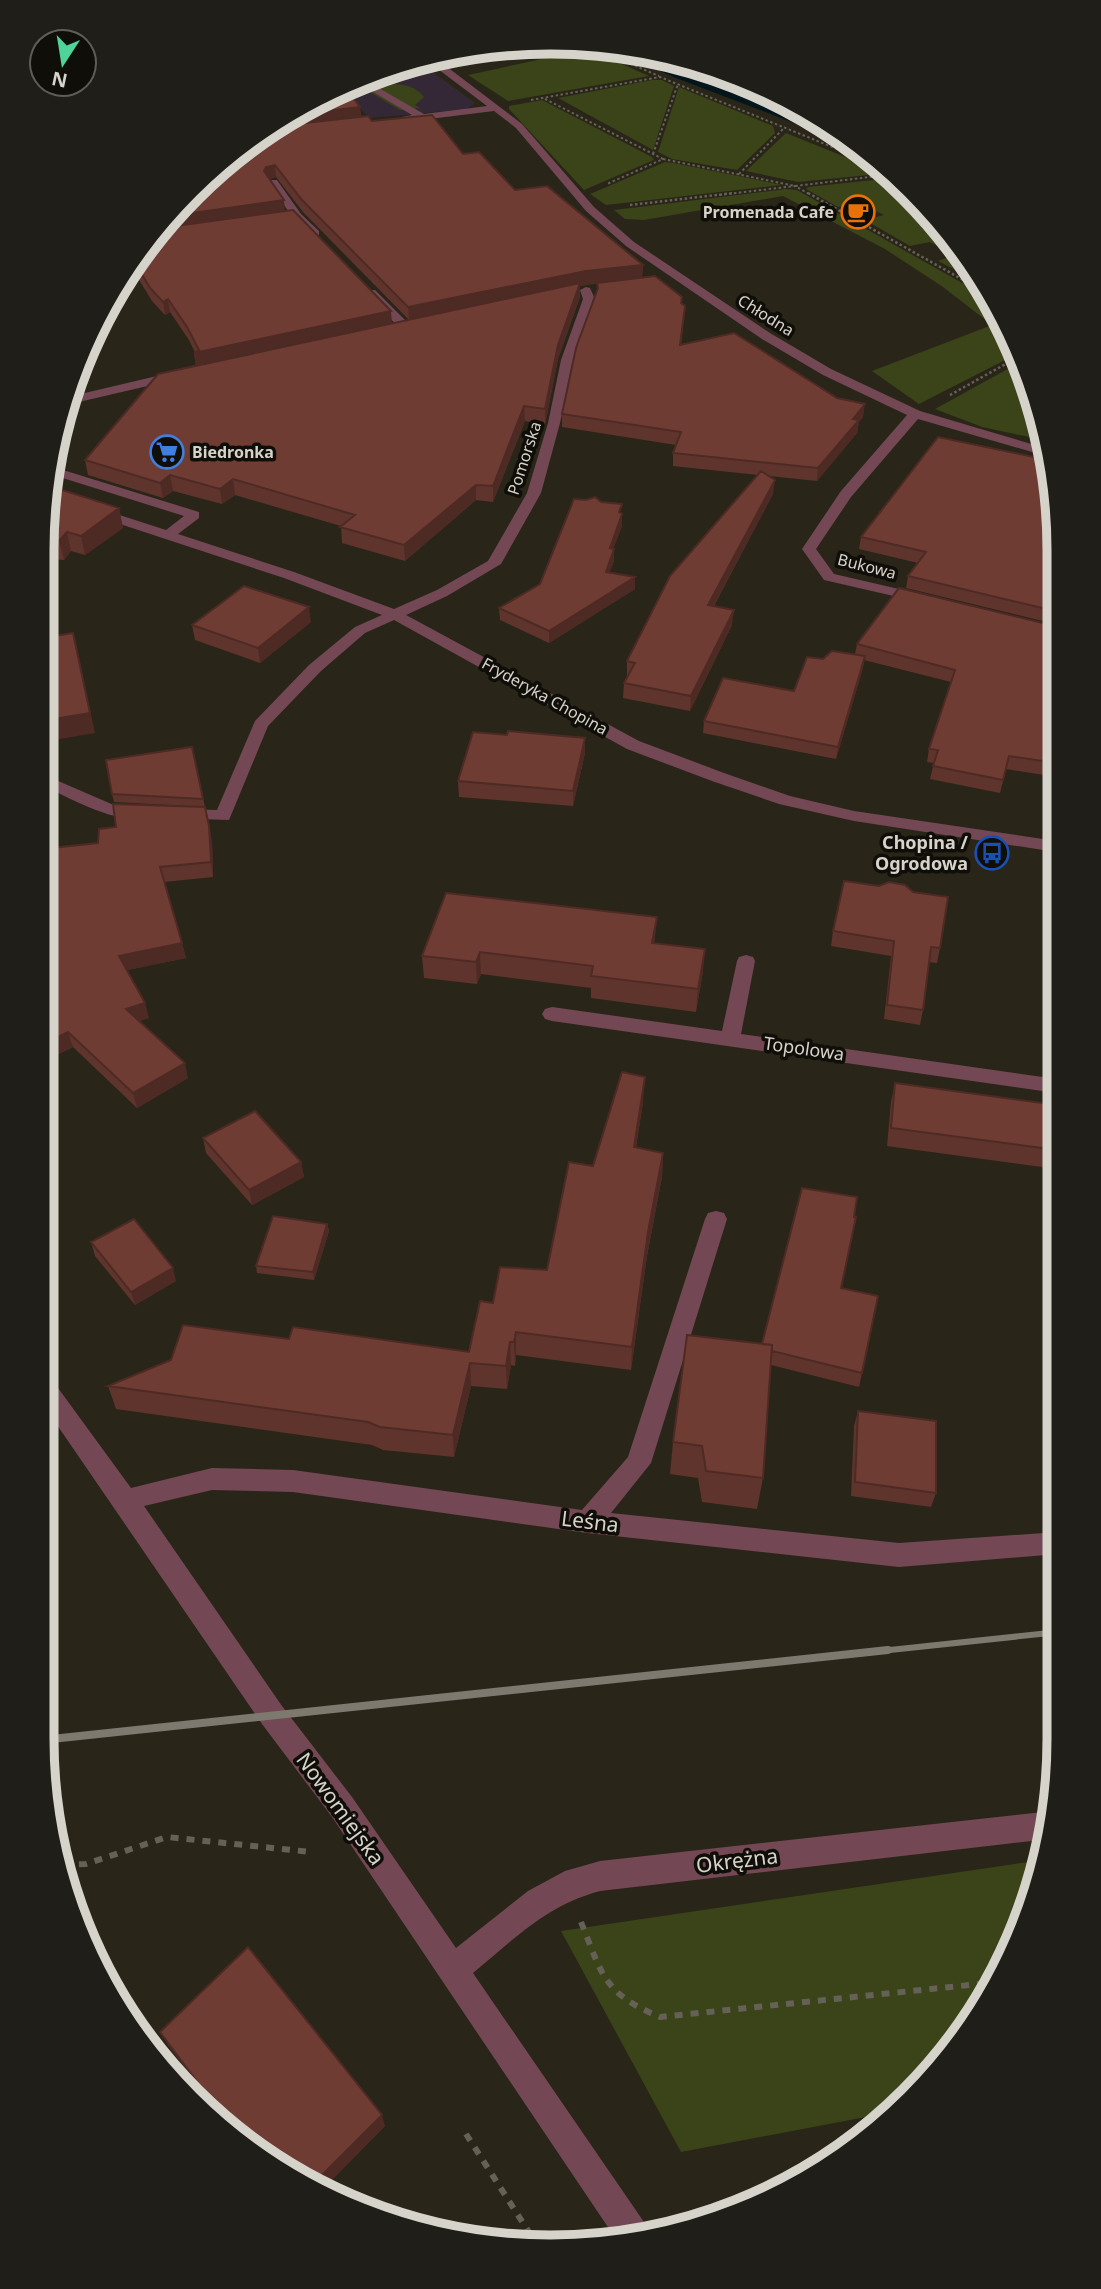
<svg xmlns="http://www.w3.org/2000/svg" width="1101" height="2289" viewBox="0 0 1101 2289" font-family="'Noto Sans',sans-serif">
	<rect width="100%" height="100%" fill="#2a2519"/>
	<path fill="#342836" d="M419,62l56,41 -8,6 -97,9 -13,-13 -62,8 61,-32z"/>
	<path fill="#3b4318" d="M588,49l61,27 -141,25 -40,-26z
		M366,78c18,10 45,0 58,19l-9,8 5,3 -20,2 -47,-28z
		M652,80h10l12,6 -21,64 -95,-52z
		M679,87l94,39 2,7 -38,37 -65,-11 -14,-7z
		M542,100l110,57 2,3 -70,30 -75,-81v-3z
		M786,133l84,34 -3,5 2,3 -71,7 -52,-11z
		M665,162l9,1 108,22 -176,20 -16,-11z
		M873,180l24,4 57,57 24,41 -40,-21 16,-6 -24,-13 -20,4 -45,-26 19,-5 -25,-12 -21,4 -32,-18 2,-2z
		M786,189l11,1 176,99 15,11 31,53 -100,51 -47,-33 120,-46 -49,-38 -58,-38 -102,-53 -139,24 -19,-1 -11,-9z
		M1022,361l21,79 -61,-13 -47,-18z
		M1042,1860l-22,73 -87,141 -41,38 -211,40 -120,-221z"/>
	<path fill="#03161c" d="M608,48l42,4 95,29 117,68 -186,-71z"/>
	<g fill="none" stroke-linecap="round" stroke-linejoin="round">
		<path stroke="#656157" stroke-width="2" stroke-dasharray="2.5 2.5" stroke-linecap="butt" d="M589,46l70,30
			M545,99l118,60 -56,25
			M531,100l129,-23 219,89
			M653,154l25,-70
			M663,159l132,27 83,-10 -2,-6 5,-2
			M739,174l45,-46
			M878,176l16,5
			M719,195l76,-9 16,9"/>
		<path stroke="#656157" stroke-width="2.5" stroke-dasharray="2.5 2.5" stroke-linecap="butt" d="M808,193l175,98
			M630,205l104,-12
			M950,395l70,-39"/>
		<path stroke="#656157" stroke-width="6" stroke-dasharray="8 8" stroke-linecap="butt" d="M63,1865l23,-1 81,-27 144,15
			M581,1922c22,54 22,71 79,95l329,-34
			M466,2134l68,106"/>
		<path fill="#734854" fill-rule="evenodd" d="M434,57l88,67 72,83 40,35 136,91 61,36 89,42 125,37 1,8 -128,-37 -67,78 -35,52 18,25 95,22 2,3 -2,3 -5,1 -100,-23 -22,-31 39,-58 66,-76 -84,-40 -61,-36 -136,-93 -40,-35 -70,-83 -22,-17 -89,11 -3,-1v-4l10,-2 -57,-34 8,-2 61,35 63,-8 -61,-46z
			M269,180h8l24,34 18,17v4h-8l-18,-17 -25,-36z
			M586,287l4,1 5,11 -22,61 -13,63 -19,70 -40,71 -54,32 -41,19 233,126 85,32 66,23 64,15 202,30v11l-202,-31 -75,-17 -67,-23 -85,-32 -233,-129 -29,13 -44,38 -53,55 -39,94 -56,-2 -3,-4 9,-5 38,1 38,-89 54,-56 46,-38 27,-12 -98,-37 -237,-78 1,-8 118,38 18,-14 -134,-42v-8l149,46v6l-21,16 116,38 100,37 43,-19 51,-29 39,-68 21,-70 13,-63 22,-61 -3,-9z
			M367,290h8l35,35v6h-8l-35,-37z
			M178,371l6,4 -2,3 -116,27 2,-8z
			M42,774l74,32 24,1 9,5c-20,21 -85,-17 -107,-27z
			M746,955l7,2 2,4 -14,73 316,45v14l-505,-72 -7,-2 -3,-5 3,-5 7,-2 170,24 15,-70 2,-4z
			M716,1211l8,2 3,6 -76,244 -40,50 288,30 159,-11v22l-159,13 -312,-34 -294,-41 -81,-2 -68,16 138,200 70,91 104,151 72,-57 37,-20 35,-10 452,-50 -3,28 -449,52c-55,15 -84,47 -127,82l173,252 3,8 -31,9 -286,-425 -70,-93 -220,-321v-29l8,3 81,111 81,-20 81,2 289,40 46,-53 77,-238 3,-6z"/>
		<path stroke="#7d796f" stroke-width="6" d="M871,1652l188,-20"/>
		<path stroke="#7d796f" stroke-width="8" d="M42,1740l846,-90"/>
	</g>
	<path fill="#5f342d" fill-rule="evenodd" d="M360,107l1,10 102,37 52,36 128,75 -1,12 39,26 3,15 -3,27 182,72 -4,5 -2,11 -40,48 -48,-5 4,18 -59,112 18,19 -42,86 -67,-13 1,-15 3,-7v-15l131,-186 -85,-9v-13l3,-8 -114,-18v-13l35,-123v-8l-17,3v11l-22,62 -13,66 -20,-4 -32,81 -17,-2 -71,61 -63,-18 -1,-17 -106,-31 -13,9 -49,-13 -10,7 -75,-23 -3,-15 111,-94 -2,-13 1,-1 -6,-12 -19,-28 -5,3 -13,-14 -22,-36 61,-74zM276,177l27,35 106,108 -17,3 -107,-112 -15,-32z
		M1055,484v140l-149,-36 2,-12 10,-13 -59,-14 2,-12z
		M47,499l72,9 4,20 -38,27 -14,-4 -7,9 -22,-2z
		M601,502l20,12 1,12 -9,23 1,12 -5,12 26,4v12l-86,54 -49,-23 -1,-12 41,-24z
		M311,622l-51,41 -65,-23 -3,-15z
		M1055,626l1,151 -50,-8 -6,24 -70,-14 4,-16 -7,-1 2,-13 22,-67 -87,-22 -1,8 -27,91 -133,-26 1,-12 90,-30 29,-32 32,-5 2,-10z
		M507,735l78,3v15l-12,53 -114,-9 -1,-16z
		M192,747l13,60 -91,-5 -2,-8z
		M212,841l1,36 -49,5 18,61 4,15 -59,12 22,48 -10,3 49,57 -51,30 -64,-61 -31,15v-213z
		M446,893l209,50 48,28 -7,41 -105,-14v-10l-110,-14 -4,10 -53,-6 -2,-22z
		M833,931l107,17 -3,15 -8,-1 -6,48 -3,15 -36,-6 7,-63 -60,-10z
		M895,1083l162,22v64l-170,-23 4,-44z
		M643,1102l-7,46 27,5 -1,24 -15,79 -16,114 -115,-15 -1,11 -4,-1 -4,24 -36,-3 -17,71 -71,-7 -11,-5 -256,-36 -8,-23 181,-47 180,13 24,-49 54,-33z
		M203,1138l98,24 3,15 -52,28 -46,-52z
		M327,1224l2,7 -15,49 -57,-7 -1,-7z
		M91,1242l85,39 -41,24 -40,-49z
		M841,1288l21,85 -3,14 -88,-22 -8,113 -6,31 -55,-7 -4,-24 -28,-4 3,-32 89,-98z
		M858,1411l78,82 -5,14 -80,-11 3,-70z
		M160,2032l225,94 -62,63 -27,-10 -61,-44 -67,-90z"/>
	<path fill="#4e2a24" d="M360,107l1,11 -93,9 24,-12z
		M275,165l1,12 -9,2 -3,-8 2,-4z
		M284,200l1,12 -130,22 16,-18z
		M643,265l-1,13 -62,8v11l-22,62 -13,66v-16l13,-64 -149,-25 -1,-13 178,-36z
		M168,299l2,13 -5,3 -2,-13z
		M391,311l1,13 -196,43 -2,-14z
		M865,404l-2,13 -4,5 -2,11 -40,48 1,-13z
		M524,406l1,15 -32,81v-16z
		M170,475l3,16 -10,7 -3,-15z
		M233,479l2,16 -13,9 -2,-15z
		M775,480l-2,14 -67,126 2,-15z
		M476,485v15l-71,61 -1,-16z
		M119,508l4,20 -38,27 -4,-19z
		M622,514v12l-13,34 1,-12z
		M67,532l4,19 -7,9 -5,-19z
		M614,549v12l-9,23 1,-12z
		M635,577v12l-86,54v-12z
		M309,607l2,15 -51,41 -2,-15z
		M734,610l-2,15 -42,86 1,-15z
		M78,653l17,80 -53,9v-21z
		M865,656l-2,12 -27,91 2,-12z
		M585,738v15l-12,53v-15z
		M209,826l3,15 1,36 -2,-15z
		M657,917l-2,22 -4,26 1,-22z
		M182,943l4,15 -63,13 -4,-15z
		M705,949l-2,22 -7,41 2,-23z
		M480,952l1,22 -4,10 -1,-22z
		M145,1003l4,15 -19,6 -4,-15z
		M68,1032l5,15 -31,15v-17z
		M185,1063l3,15 -51,30 -4,-15z
		M645,1077l-2,25 -11,70 2,-25z
		M663,1153l-1,24 -15,79 -16,114 1,-23 16,-115z
		M301,1162l3,15 -52,28 -3,-15z
		M327,1224l2,7 -15,49 -1,-8z
		M173,1268l3,13 -41,24 -4,-13z
		M516,1332v23l-1,11 -1,-24z
		M510,1342l1,23 -4,24 -1,-23z
		M470,1363l1,23 -17,71 -1,-22z
		M51,1770l7,12 -3,32 -5,-30z
		M382,2115l3,11 -62,63 -11,-4z"/>
	<path fill="#6f3c34" stroke="#4e2a24" stroke-width="2" d="M345,87l15,20 -68,8z
		M432,115l31,39 16,-2 36,38 32,-4 96,79 -57,6 -178,36 -106,-107 -27,-35 -9,2 -2,4 20,29 -113,16 20,-25 78,-64 99,-11 4,5z
		M293,210l98,101 -197,42 5,-3 -12,-23 -19,-28 -5,3 -13,-14 -16,-27 27,-33z
		M655,276l27,21 -1,6 4,3 -5,39 54,-12 103,65 28,6 -12,15 6,1 -41,48 -145,-15 8,-21 -119,-18 14,-66 22,-60 -1,-5z
		M580,283l-22,62 -13,64 -21,-3 -31,80 -17,-1 -72,60 -64,-18 15,-12 -122,-36 -13,10 -50,-14 -10,8 -75,-23 73,-86z
		M938,437l110,23 7,24v127l-147,-35 18,-24 -65,-15z
		M761,471l14,9 -67,125 26,5 -43,86 -67,-13 11,-20 -8,-2 43,-85z
		M56,488l63,20 -38,28 -14,-4 -8,9 -16,-2 4,-40z
		M595,497l6,5 21,2 -3,8 3,2 -12,34 4,1 -8,23 29,5 -86,54 -50,-23 41,-24 34,-85 12,1z
		M244,586l65,21 -51,41 -66,-23z
		M899,588l156,38 1,137 -47,-7 -6,24 -70,-14 5,-16 -9,-1 26,-79 -98,-26z
		M42,604l7,33 24,-4 17,80 -48,8z
		M832,651l33,5 -27,91 -134,-26 19,-43 71,13 13,-34 16,2z
		M508,731l77,7 -12,53 -115,-10 15,-49 34,3z
		M192,747l11,52 -91,-5 -6,-34z
		M113,804l92,3 4,19 2,36 -51,5 22,76 -63,13 26,47 -19,6 59,54 -52,30 -65,-61 -26,13v-196l56,-6 1,-14 17,-2z
		M844,881l35,5 10,-4 16,3 8,7 35,5 -8,51 -9,-1 -8,63 -36,-5 7,-64 -61,-10z
		M446,893l211,24 -5,26 53,6 -7,40 -107,-13 2,-10 -113,-14 -4,10 -54,-6z
		M622,1072l23,5 -11,70 29,6 -15,79 -16,115 -116,-15 -2,10h-4l-4,24 -36,-3 -17,72 -73,-8 -12,-5 -260,-36 63,-26 12,-35 106,14 4,-12 176,25 11,-51 13,2 7,-36 47,3 22,-108 24,4z
		M895,1083l162,22v45l-166,-22z
		M255,1111l46,51 -52,28 -46,-52z
		M802,1188l55,9 -3,20h2l-15,71 37,8 -16,77 -90,-22v-6l-10,-1z
		M273,1216l54,8 -14,48 -57,-6z
		M134,1219l39,49 -42,24 -40,-50z
		M687,1335l85,10 -9,133 -57,-7 -4,-25 -29,-4z
		M858,1411l78,10v72l-81,-11z
		M47,1770h4l-1,14z
		M248,1947l134,168 -70,70 -16,-6 -58,-42 -78,-105z
		M455,2226l8,12 -12,-1 -5,-2z"/>
	<defs>
		<symbol id="cafe-ring" viewBox="-11 -11 22 22"><circle r="9.5" fill="#100e09" stroke="#e8710a" stroke-width="1.5"/><path d="M-5.5-4.5H6V0H3Q3 3.5 0 3.5H-2.5Q-5.5 3.5-5.5 0ZM3-3.2v2h1.7v-2ZM-6 4.5H4V6H-6Z" fill="#e8710a"/></symbol>
		<symbol id="supermarket-ring" viewBox="-11 -11 22 22"><circle r="9.5" fill="#100e09" stroke="#3f7fe0" stroke-width="1.5"/><path d="M-6-5.5h2.5l.6 2H6L4.5 2H-2.5L-4.4-4H-6ZM-1.5 3.2a1.3 1.3 0 1 0 .1 0ZM3 3.2a1.3 1.3 0 1 0 .1 0Z" fill="#3f7fe0"/></symbol>
		<symbol id="bus-ring" viewBox="-11 -11 22 22"><circle r="9.5" fill="#100e09" stroke="#1a4fb4" stroke-width="1.5"/><path d="M-5-6H5V4H4V6H2V4H-2V6H-4V4H-5ZM-3.5-4V0h7V-4ZM-3.5 1.2v1.5H-2V1.2ZM2 1.2v1.5H3.5V1.2Z" fill="#1a4fb4"/></symbol>
	</defs>
	<g fill-rule="evenodd">
		<use href="#cafe-ring" x="839" y="193" width="38" height="38"/>
		<use href="#supermarket-ring" x="148" y="433" width="38" height="38"/>
		<use href="#bus-ring" x="973" y="834" width="38" height="38"/>
	</g>
	<g text-anchor="middle" stroke-width="7" stroke-linejoin="round" paint-order="stroke">
		<g font-size="16" font-weight="bold" fill="#d6d3cb" stroke="#100e09" text-anchor="end">
			<text x="834" y="218">Promenada Cafe</text>
			<text x="192" y="458" text-anchor="start">Biedronka</text>
		</g>
		<g font-size="16" fill="#d6d3cb" stroke="#100e09">
			<text transform="translate(766 315) rotate(32)" y="6">Chłodna</text>
			<text transform="translate(524 458) rotate(-72)" y="6">Pomorska</text>
			<text transform="translate(867 566) rotate(14)" y="6">Bukowa</text>
			<text transform="translate(545 696) rotate(29)" y="6">Fryderyka Chopina</text>
		</g>
		<g font-size="18" font-weight="bold" fill="#d6d3cb" stroke="#100e09" text-anchor="end">
			<text x="968" y="849">Chopina /<tspan x="968" dy="21">Ogrodowa</tspan></text>
		</g>
		<g font-size="18" fill="#d6d3cb" stroke="#100e09">
			<text transform="translate(804 1049) rotate(8)" y="6">Topolowa</text>
		</g>
		<g font-size="21" fill="#d6d3cb" stroke="#100e09">
			<text transform="translate(590 1522) rotate(7)" y="7">Leśna</text>
			<text transform="translate(340 1809) rotate(54)" y="7">Nowomiejska</text>
			<text transform="translate(737 1861) rotate(-7)" y="7">Okrężna</text>
		</g>
	</g>
	<path d="M0 0H1101V2289H0ZM550 54H551A496 496 0 0 1 1047 550V1739A496 496 0 0 1 551 2235H550A496 496 0 0 1 54 1739V550A496 496 0 0 1 550 54Z" fill="#201e19" fill-rule="evenodd"/>
	<path fill="none" stroke="#d6d3cb" stroke-width="9" d="M550 54H551A496 496 0 0 1 1047 550V1739A496 496 0 0 1 551 2235H550A496 496 0 0 1 54 1739V550A496 496 0 0 1 550 54Z"/>
	<g transform="translate(63 63) rotate(192)"><circle r="33" fill="#100e09" stroke="#5f5d57" stroke-width="2"/>
	<path d="M0-5L12 26L0 18L-12 26Z" fill="#4fd399"/>
	<text y="-10" font-size="19" font-weight="bold" text-anchor="middle" fill="#d6d3cb">N</text>
	</g>
</svg>
